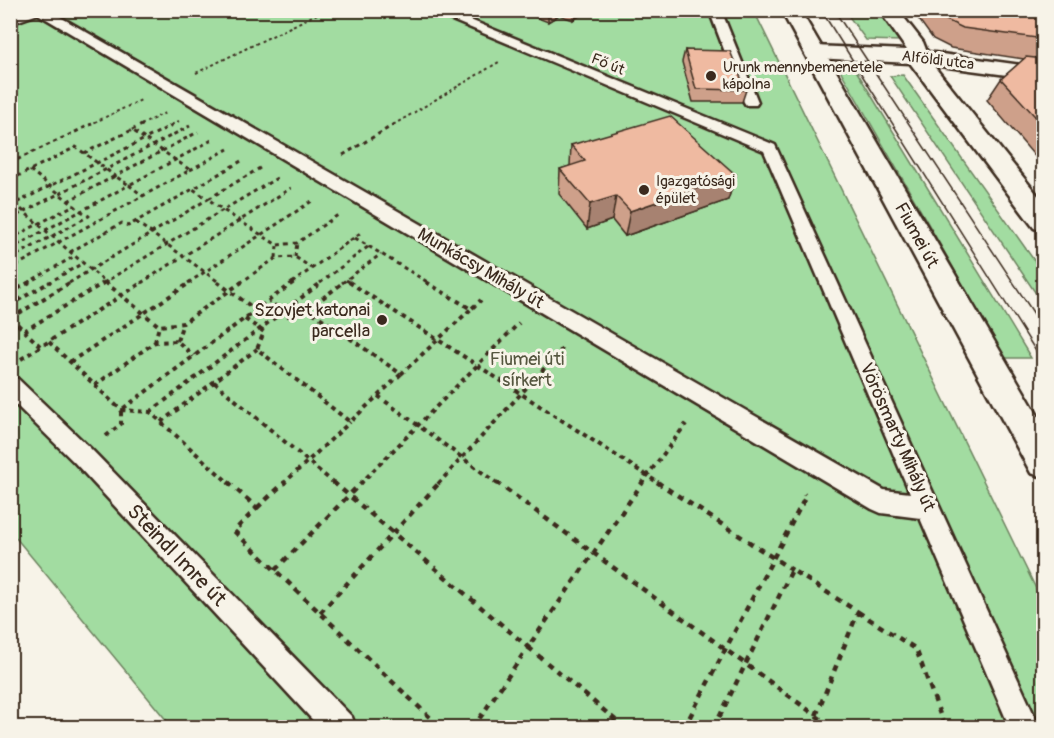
<svg xmlns="http://www.w3.org/2000/svg" width="1054" height="738" viewBox="0 0 1054 738" font-family="Pangolin,sans-serif">
	<rect width="100%" height="100%" fill="#f7f3e8"/>
	<filter id="ink" filterUnits="userSpaceOnUse"><feTurbulence type="fractalNoise" baseFrequency=".0167" numOctaves="2"/><feDisplacementMap in="SourceGraphic" scale="12" xChannelSelector="R" yChannelSelector="G"/><feConvolveMatrix kernelMatrix="1 2 1 2 8 2 1 2 1" color-interpolation-filters="sRGB"/></filter>
	<g filter="url(#ink)">
		<path fill="#a2dca1" stroke="#6e8360" stroke-width="1.5" d="M10,11h744l289,592v124h-871l-161,-195z
			M845,11h33l23,30 -35,-1z
			M854,67l177,291h-26l-166,-290z
			M903,75l140,198v31l-153,-228z"/>
		<g fill="none" stroke-linecap="round" stroke-linejoin="round">
			<defs>
				<path id="service" d="M26,10h22l836,480 26,3 -146,-342 -336,-141h18l329,135 265,583h-30l-90,-210 -39,-5 -9,-4 -834,-495 -28,10v-8z
					M709,10h12l37,92 -2,3h-10l-2,-3z
					M10,376l8,3 72,69 262,269 4,11h-36l-246,-266 -64,-63z"/>
				<path id="minor" d="M879,10h19l25,32 4,10 117,16v12l-111,-15 111,138v28l-10,-3 -124,-165 -96,-5 -7,-2 -3,-4 3,-4 7,-2 93,4z"/>
				<path id="secondary" d="M781,10h19l244,416v51l-13,-4z"/>
			</defs>
			<use href="#service" stroke="#3b2a1e" stroke-width="5"/>
			<use href="#minor" stroke="#3b2a1e" stroke-width="5"/>
			<use href="#secondary" stroke="#3b2a1e" stroke-width="5"/>
			<path stroke="#3b2a1e" stroke-width="2" stroke-dasharray="3 3" stroke-linecap="butt" d="M196,73l129,-63
				M89,125l52,-25
				M141,125l24,-12
				M171,125l8,-4
				M393,125l106,-63"/>
			<path stroke="#3b2a1e" stroke-width="3" stroke-dasharray="4 4" stroke-linecap="butt" d="M132,130l12,-6
				M84,153l48,-23 13,9 29,-15
				M343,155l52,-31
				M10,163l82,-39
				M30,170l51,41 48,-26 14,11
				M190,170l38,-21
				M277,178l-54,32 54,35 20,-2 41,-28
				M10,180l66,-33 39,29 83,-44
				M68,201l47,-25 14,9 83,-45
				M15,204l90,78 -2,1
				M10,206l135,-67 45,31 -180,99
				M10,219l180,-93
				M136,222l84,61
				M355,238l74,45
				M10,239l64,-34
				M10,249l71,-38 8,5 -79,43
				M70,252l52,-29 6,3 65,-37
				M295,257l2,-14
				M276,258l1,-13
				M346,280l5,3
				M27,283l48,-27
				M48,283l35,-20
				M69,283l139,-84 -15,-10 50,-29
				M107,283l-2,-1 118,-72 -15,-11 52,-31
				M141,283l150,-95
				M188,283l124,-82
				M240,283l36,-25 19,-1 17,11
				M292,283l71,-52
				M320,283l49,-37
				M342,283l39,-29"/>
			<path stroke="#3b2a1e" stroke-width="4" stroke-dasharray="4.5 4.5" stroke-linecap="butt" d="M105,282l54,44 24,-3 59,-41
				M217,282l39,28
				M349,282l311,202
				M426,282l45,27 10,-9
				M10,293l20,-11
				M10,305l40,-23
				M308,309l36,-27
				M11,318l60,-36
				M11,318l29,28
				M245,319l19,13 -7,17 93,73 51,-48 -93,-65 -20,7 -19,-15
				M24,331l81,-49
				M177,341l6,-18
				M49,342l72,68 29,2 80,72
				M155,342l4,-16
				M21,359l122,-77
				M70,362l121,-80
				M401,374l70,-65
				M214,382l121,102
				M95,385l60,-43 22,-1 17,15
				M378,396l120,88
				M150,412l172,-130
				M161,422l96,-73
				M106,436l15,-12v-14l173,-128
				M283,484l67,-62
				M360,484l159,-161
				M438,484l124,-135
				M641,484l45,-60"/>
			<path stroke="#3b2a1e" stroke-width="4.5" stroke-dasharray="6 6" stroke-linecap="butt" d="M228,482l29,26 -23,23 207,197
				M333,482l195,165 -55,81
				M496,482l337,246
				M657,482l135,88
				M257,508l28,-26
				M275,570l87,-88
				M858,612l58,37 29,79
				M320,613l120,-131
				M625,728l-97,-81 115,-165
				M684,728l122,-232 -2,-2
				M714,728l78,-158 66,42 -47,116"/>
			<use href="#service" fill="#f7f3e8" fill-rule="evenodd"/>
			<use href="#minor" fill="#f7f3e8" fill-rule="evenodd"/>
			<use href="#secondary" fill="#f7f3e8" fill-rule="evenodd"/>
			<path stroke="#3b2a1e" stroke-width="1.5" d="M821,10l223,354
				M834,10l210,319"/>
		</g>
		<path fill="#cea08a" stroke="#3b2a1e" stroke-width="1.5" d="M517,10h72l-16,10 -14,-5 -11,7z
			M912,10h132v157l-57,-67 14,-21 23,-20 -73,-11 -18,-9z
			M685,50l61,40 -4,12h-49l-11,-40z
			M571,145l165,30 -8,25 -103,36 -13,-16 -25,9 -28,-35 1,-25 10,-3z"/>
		<path fill="#a78271" stroke="#3b2a1e" stroke-width="1.5" d="M548,10h11v5l-11,7z
			M574,10h15l-16,10z
			M736,175l-8,25 -103,36 5,-25z
			M616,196l-4,24 -25,9 3,-25z"/>
		<path fill="#efbaa1" stroke="#3b2a1e" stroke-width="1.5" d="M937,10h107v29l-81,-11 -19,-9z
			M685,50l45,1 16,39 -50,-1z
			M1026,57l18,2v67l-43,-47z
			M670,116l66,59 -106,36 -14,-15 -26,8 -30,-35 25,-8 -14,-16z"/>
	</g>
	<g fill="#3b2a1e" stroke="#f7f3e8" stroke-width="2">
		<circle cx="711" cy="76" r="6"/>
		<circle cx="644" cy="190" r="6"/>
		<circle cx="382" cy="320" r="6"/>
	</g>
	<g text-anchor="middle" stroke-width="6" stroke-linejoin="round" paint-order="stroke">
		<g font-size="15" fill="#3b2a1e" stroke="#f7f3e8">
			<text transform="translate(938 60) rotate(7)" y="5">Alföldi utca</text>
			<text transform="translate(608 64) rotate(22)" y="5">Fő út</text>
		</g>
		<g font-size="15" fill="#3b2a1e" stroke="#f7f3e8" text-anchor="start">
			<text x="723" y="72">Urunk mennybemenetele<tspan x="723" dy="17">kápolna</tspan></text>
			<text x="656" y="186">Igazgatósági<tspan x="656" dy="17">épület</tspan></text>
		</g>
		<g font-size="18" fill="#3b2a1e" stroke="#f7f3e8">
			<text transform="translate(917 235) rotate(61)" y="6">Fiumei út</text>
			<text transform="translate(481 268) rotate(30)" y="6">Munkácsy Mihály út</text>
			<text transform="translate(898 437) rotate(66)" y="6">Vörösmarty Mihály út</text>
		</g>
		<g font-size="18" fill="#3b2a1e" stroke="#f7f3e8" text-anchor="end">
			<text x="370" y="316">Szovjet katonai<tspan x="370" dy="21">parcella</tspan></text>
		</g>
		<g font-size="18" fill="#55563f" stroke="#f7f3e8">
			<text x="527" y="365">Fiumei úti<tspan x="527" dy="21">sírkert</tspan></text>
		</g>
		<g font-size="21" fill="#3b2a1e" stroke="#f7f3e8">
			<text transform="translate(177 555) rotate(46)" y="7">Steindl Imre út</text>
		</g>
	</g>
	<rect width="1054" height="738" fill="none" stroke="#f7f3e8" stroke-width="36"/>
	<rect x="18" y="18" width="1018" height="702" fill="none" stroke="#3b2a1e" stroke-width="2" filter="url(#ink)"/>
</svg>
